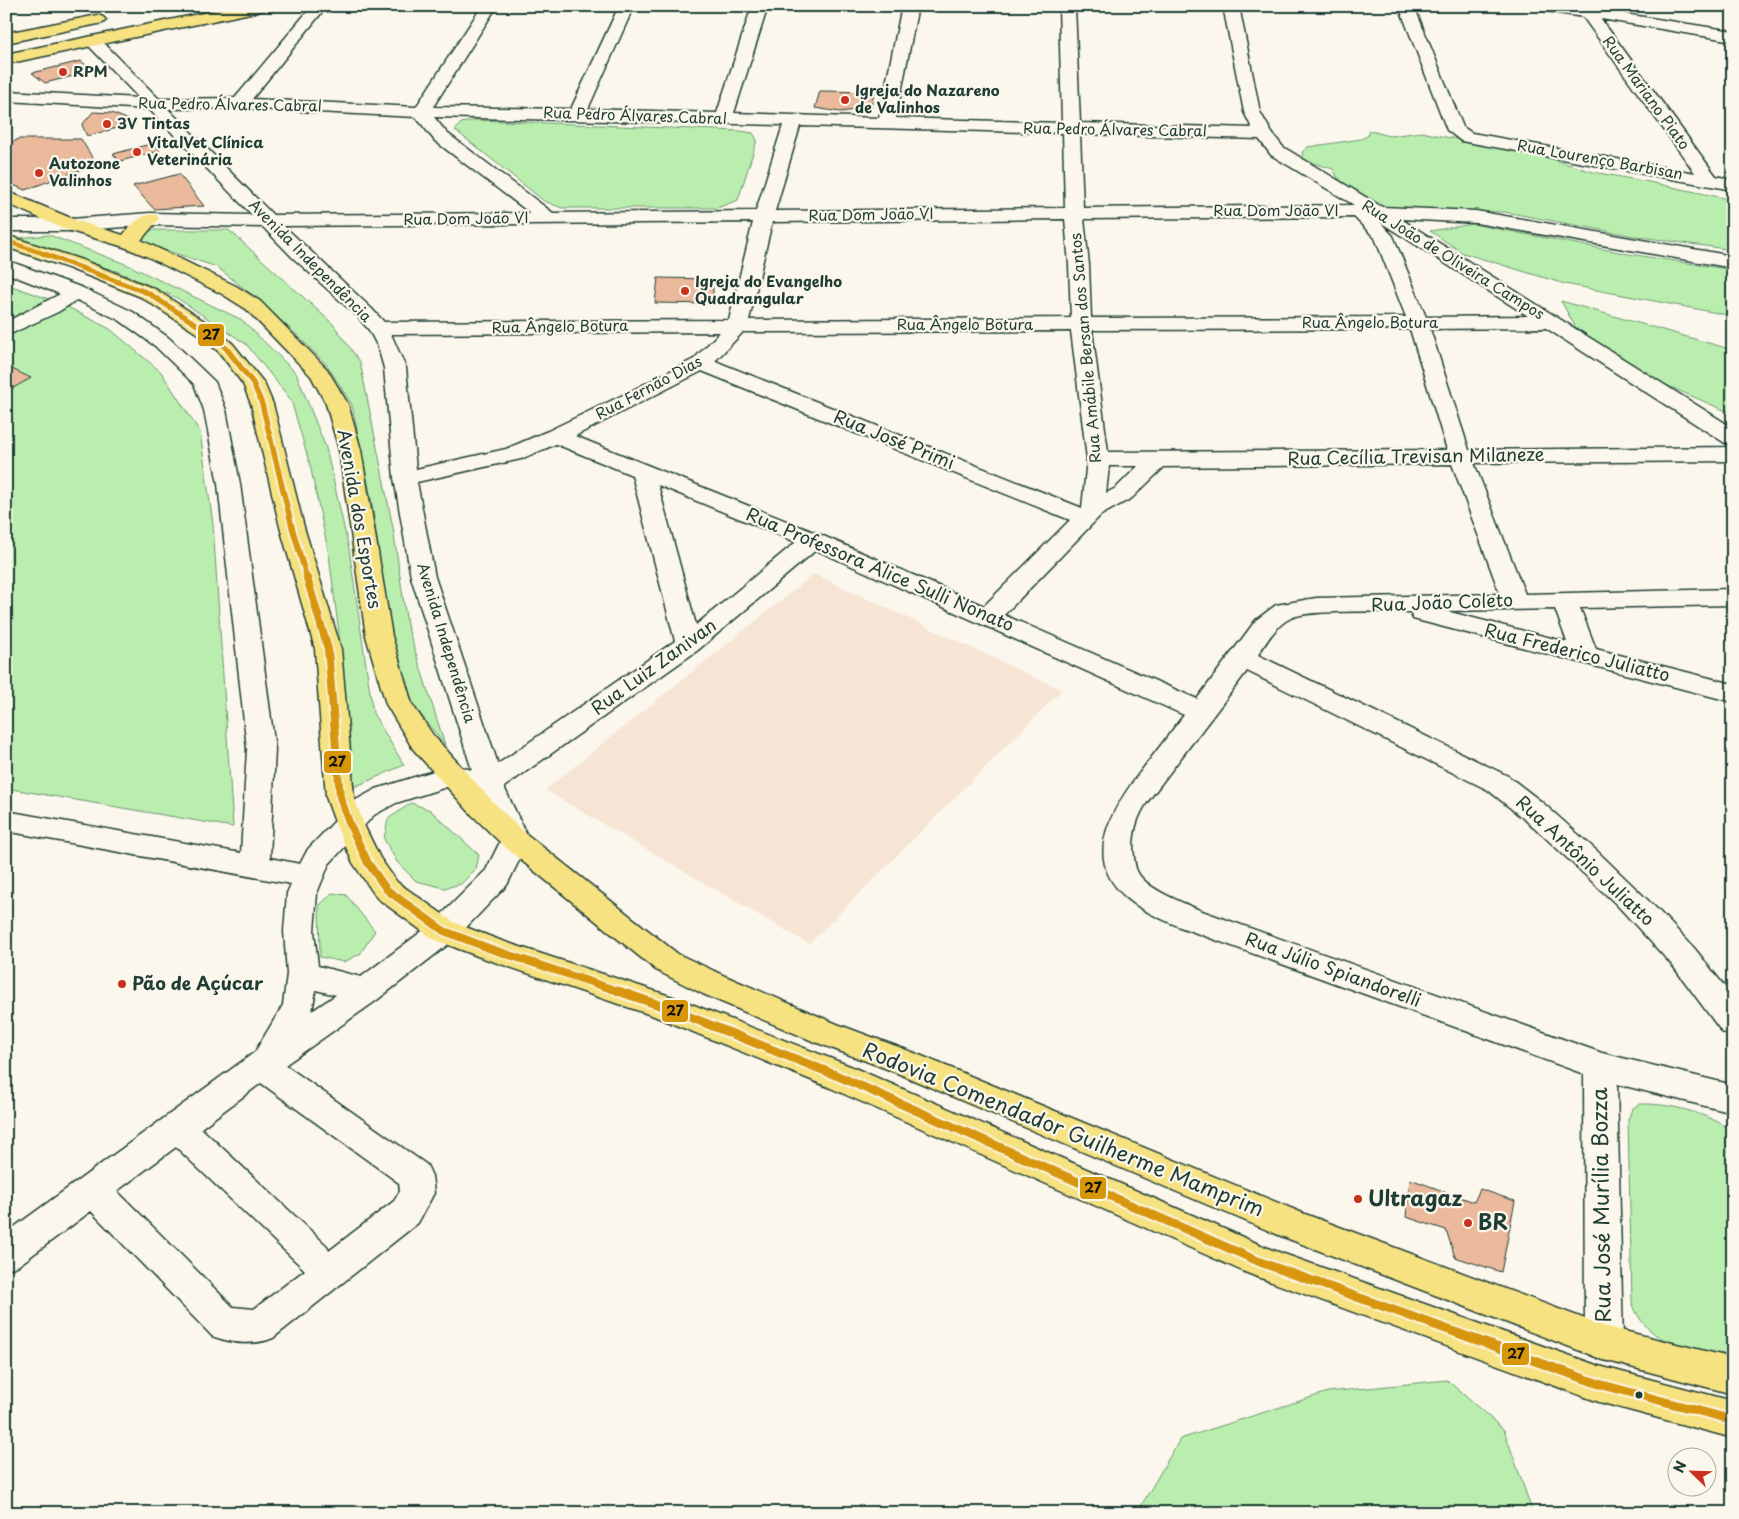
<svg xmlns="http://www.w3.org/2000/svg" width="1739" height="1519" viewBox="0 0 1739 1519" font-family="'Playpen Sans',sans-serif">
	<rect width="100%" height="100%" fill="#fbf7ec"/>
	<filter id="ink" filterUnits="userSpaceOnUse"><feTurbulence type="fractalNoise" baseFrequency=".02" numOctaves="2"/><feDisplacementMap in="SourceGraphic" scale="10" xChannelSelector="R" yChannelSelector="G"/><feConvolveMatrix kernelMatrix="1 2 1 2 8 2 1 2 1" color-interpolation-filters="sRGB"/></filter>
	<g filter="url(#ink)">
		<path fill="#f6e4d4" d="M814,574l248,116 -253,254 -264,-154z"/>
		<path fill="#baeeaf" stroke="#6c9672" d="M476,120l264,11 13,2 4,7 -19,60 -21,8h-155l-18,-7 -89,-71 6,-7z
			M1368,130l21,6 33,-4 18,4 93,17 60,19 56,10 84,18v50l-99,-14 -129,-24 -117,-3 -25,-10 -25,-21 -5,-9 -30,-9 -1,-8 6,-5 53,-8 8,-4z
			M1473,224l156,30 104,16v46l-168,-32 -102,-31 -33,-22z
			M148,230h81l104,94 27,38 33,166 14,97 38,120 -34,-43 -12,-33 -13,-66 -14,-100 -20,-98 -25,-40 -32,-32 -40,-36 -38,-30 -77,-25 1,-7z
			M49,235l79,30 114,55 54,53 30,75 23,101 24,164 31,52 -61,27 1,-78 -3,-64 -12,-95 -19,-90 -19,-65 -45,-56 -69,-46 -61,-27 -99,-33z
			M6,284l54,19 50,26 51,43 39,60 13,92 20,303 -227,-39z
			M1561,301l172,49v62l-7,-1 -67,-29 -58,-37 -25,-17z
			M411,803l19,7 49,45 -3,14 -15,15 -16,4 -29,-7 -19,-19 -13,-23 4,-20z
			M332,893l14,2 29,36 -15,23 -16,8 -24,-5 -1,-51z
			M1639,1104c31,-1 68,9 94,27v222c-20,5 -67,-8 -82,-22 -9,-8 -15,-17 -19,-29l-4,-182 4,-11z
			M1447,1380l57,50 29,83h-396l43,-74 148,-47z"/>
		<path fill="#ebb99c" stroke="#1f3d34" d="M81,61l12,10 -48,12 -13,-10z
			M820,91l54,1 -3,16 -31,4 -25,-4z
			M93,112l19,1 24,10 -49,13 -5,-11z
			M19,139h62l15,25 -71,26 -19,-8v-37z
			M154,143l6,8 -40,10 -7,-7z
			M179,174l25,32 -50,3 -21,-23z
			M658,278l55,1v25l-58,-1z
			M6,366l2,1 23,11 -25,14z
			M1410,1179l64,23 6,-13 35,12 -14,71 -46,-15 -9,-27 -40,-13z"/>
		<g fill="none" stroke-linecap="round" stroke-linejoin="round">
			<defs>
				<path id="minor" d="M312,6h15l-75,93 164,8 66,-101h15l-64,101 138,2 48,-103h15l-46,103 129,4 35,-107h16l-34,107 145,5 23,-112h16l-22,112 166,5 -3,-117h16l5,117 172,5 -8,-16 -21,-106h16l21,106 12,21 11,14 99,60 94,4 257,45v12l-257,-45 -75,-4 332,209v17l-8,-2 -179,-115 -116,1 39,121 264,-3v14l-259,2 51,131 208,-5v16l-153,3 16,41 137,35v18l-320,-83 -3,-7c-23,0 -102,-3 -119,6 -15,7 -24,23 -33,37l250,121 35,27 54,48 60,58 38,40 38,48v39l-11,-4 -49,-66 -56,-61 -83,-78 -46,-37 -241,-119 -99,130c-10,14 -15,29 -15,47 1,7 1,16 4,23 8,18 47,32 65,40l400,142 131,32v28l-116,-29 6,259 -6,12 -13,5 -13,-5 -6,-12 -1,-269 -404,-147c-18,-8 -38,-16 -53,-29 -49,-41 -11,-95 18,-132 13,-17 26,-34 39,-51l-368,-165 -118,100 -194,137 25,53 -22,45 -52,54 -78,61 -92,65 142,100 5,11 2,17 -16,30 -145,115c-19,8 -42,5 -61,-2l-121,-125 -72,54 -13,5v-37l249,-181 28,-47 4,-31 -3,-43 3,-38 4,-9 -285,-53v-20l235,42 6,-104 -29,-265 -14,-74 -10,-26 -39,-38 -36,-26 -42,-20 -19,12 -52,24v-14l54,-28 -54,-21v-13l77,28 50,24 36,26 46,44 11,28 14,74 35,265 -5,109 30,6 8,-15 46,-48 22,-12 77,-24 19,5 -61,-193 -17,-99 -10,-110 -6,-21 -9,-17 -11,-13 -66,-60 -29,-30 -113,-2 -79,6h-65v-12h65l79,-6 102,2 -103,-106 -143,-8v-10l133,7 -52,-54 -2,-3 2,-3h12l60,61 76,-1zM240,108l176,9 19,24 95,72 -257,2 -105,-106zM434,117l349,8 -27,86 -203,2 -106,-80zM800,126l263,7 2,75 -290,3zM1080,134l179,5 12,16 83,50 -271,3zM1354,217l21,21 31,79 -315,1 -2,-53 -5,-46zM1065,219l4,46 2,53 -322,2 23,-98zM753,222l-24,98 -345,2 -12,-13 -88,-83zM1380,222l148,94 -102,1 -33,-81zM1410,329l37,121 -339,2 -16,-122zM1071,331l16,128 -5,49 -367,-147 28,-29zM720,332l-26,27 -71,36 -75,36 -42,18 -90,20 -10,-101 -15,-34zM702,371l368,149 -86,86 -163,-71 -246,-99zM556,444l76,31 43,166 -177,123 -63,-187 -18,-95 104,-23zM1452,464l48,130 -184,4 -40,7 -20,15 -59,79 -193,-84 97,-100 31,-17 32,-31zM1109,466h29l-22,22 -10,5zM658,485l138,57 -100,83zM1555,609l12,33 -121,-31zM453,785l25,6 23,49 -15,30 -53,53 -72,54 -43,-11 -4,-35 3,-38 12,-29 45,-49 22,-12zM316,990l20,5 -24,16zM261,1083l138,100 1,8 -6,10 -65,50 -2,-5 -126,-118zM176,1147l129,123 -51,39 -21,-2 -116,-116z
					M1399,6h15l49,121 9,6 223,40 -112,-156 -38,-6 -5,-2 -2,-3h53l2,3 140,22v10l-132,-22 115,157 17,4v10l-272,-49 -14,-11z"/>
				<path id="major" d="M237,6h30l-2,3 -5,2 -254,53v-10z
					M98,15l5,2 3,3 -3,3 -97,20v-10z
					M6,191l72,30 45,14c9,-11 20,-23 34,-20l2,4 -18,21 95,46 24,15 67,68 21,35 13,46 31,186 20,68 21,31 59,66 33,32 153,121 47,22 112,48 75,28 393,162 299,112 129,32v36l-129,-34 -323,-124 -391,-166 -75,-28 -112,-48 -47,-24 -151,-123 -33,-32 -59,-66 -27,-45 -20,-68 -27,-186 -13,-46 -15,-28 -65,-67 -24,-15 -76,-38 -22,-9 -60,-18 -58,-26z
					M6,235l76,25 73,29 57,37 21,18 31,39 9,21 31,123 37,122 13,148 10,28 16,33 17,24 58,41 47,18 174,57 174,68 420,183 329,117 134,35v37l-134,-36 -352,-129 -421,-187 -172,-70 -174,-59 -47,-18 -56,-41 -24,-35 -17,-38 -10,-28 -11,-148 -35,-122 -29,-123 -8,-20 -24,-32 -21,-18 -57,-37 -73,-29 -62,-21z"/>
			</defs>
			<use href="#minor" stroke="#1f3d34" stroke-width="3"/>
			<use href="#major" stroke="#1f3d34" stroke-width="3"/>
			<use href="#minor" fill="#fbf7ec" fill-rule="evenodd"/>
			<use href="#major" fill="#f7e281" fill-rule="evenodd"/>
			<defs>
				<path id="bus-1-far3" d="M6,241l42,14"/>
				<path id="bus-1-far2" d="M44,254l104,39 57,37 21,18 27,35 9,21 30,123 15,52"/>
				<path id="bus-1-far1" d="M307,578l21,71 12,148 10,28 18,38 19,27 57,41 47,18 130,43"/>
				<path id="bus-1" d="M618,991l47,16 173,69 422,186 339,122 134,36"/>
			</defs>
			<use href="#bus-1-far3" stroke="#fbf7ec" stroke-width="7"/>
			<use href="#bus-1-far2" stroke="#fbf7ec" stroke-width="9"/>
			<use href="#bus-1-far1" stroke="#fbf7ec" stroke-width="11"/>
			<use href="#bus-1" stroke="#fbf7ec" stroke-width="13"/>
			<use href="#bus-1-far3" stroke="#d79608" stroke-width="4.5"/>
			<use href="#bus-1-far2" stroke="#d79608" stroke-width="5.5"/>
			<use href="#bus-1-far1" stroke="#d79608" stroke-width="8"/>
			<use href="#bus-1" stroke="#d79608" stroke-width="9"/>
		</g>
	</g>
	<g fill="#c8321e" stroke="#fbf7ec" stroke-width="2">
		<circle cx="63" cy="72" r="5"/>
		<circle cx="845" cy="100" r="5"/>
		<circle cx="107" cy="124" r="5"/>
		<circle cx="137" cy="152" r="5"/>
		<circle cx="39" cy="173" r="5"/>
		<circle cx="685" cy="291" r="5"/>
		<circle cx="122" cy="984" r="5"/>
		<circle cx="1358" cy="1199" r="5"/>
		<circle cx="1468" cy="1223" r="5"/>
	</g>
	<circle fill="#1f3d34" stroke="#fbf7ec" stroke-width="2" cx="1639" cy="1395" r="4.5"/>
	<g text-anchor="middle" stroke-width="4.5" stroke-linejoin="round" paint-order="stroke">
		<g font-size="15" font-weight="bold" fill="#1f3d34" stroke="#fbf7ec" text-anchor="start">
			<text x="73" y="77">RPM</text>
			<text x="855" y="96">Igreja do Nazareno<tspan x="855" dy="17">de Valinhos</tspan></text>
			<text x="117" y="129">3V Tintas</text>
			<text x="147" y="148">VitalVet Clínica<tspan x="147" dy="17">Veterinária</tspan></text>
			<text x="49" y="169">Autozone<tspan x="49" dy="17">Valinhos</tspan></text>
			<text x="695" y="287">Igreja do Evangelho<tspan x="695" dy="17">Quadrangular</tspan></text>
		</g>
		<g font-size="15" fill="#1f3d34" stroke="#fbf7ec">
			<text transform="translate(1646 93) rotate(54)" y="5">Rua Mariano Piato</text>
			<text transform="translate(230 105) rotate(1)" y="5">Rua Pedro Álvares Cabral</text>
			<text transform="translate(635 116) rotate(2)" y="5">Rua Pedro Álvares Cabral</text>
			<text transform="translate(1115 130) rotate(1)" y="5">Rua Pedro Álvares Cabral</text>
			<text transform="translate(1600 160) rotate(10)" y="5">Rua Lourenço Barbisan</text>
			<text x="1276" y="216">Rua Dom João VI</text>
			<text transform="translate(871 215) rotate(-1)" y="5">Rua Dom João VI</text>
			<text transform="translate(466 219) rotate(-1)" y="5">Rua Dom João VI</text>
			<text transform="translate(1453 260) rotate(32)" y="5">Rua João de Oliveira Campos</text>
			<text transform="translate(310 261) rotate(45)" y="5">Avenida Independência</text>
			<text x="1370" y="328">Rua Ângelo Botura</text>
			<text x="965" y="330">Rua Ângelo Botura</text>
			<text transform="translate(560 327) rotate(-1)" y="5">Rua Ângelo Botura</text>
			<text transform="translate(1086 348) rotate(-95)" y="5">Rua Amábile Bersan dos Santos</text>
			<text transform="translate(649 388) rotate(-28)" y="5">Rua Fernão Dias</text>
			<text transform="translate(446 643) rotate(73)" y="5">Avenida Independência</text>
		</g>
		<g font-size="18" fill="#1f3d34" stroke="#fbf7ec">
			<text transform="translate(894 440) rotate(22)" y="6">Rua José Primi</text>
			<text transform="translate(1416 457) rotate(-1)" y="6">Rua Cecília Trevisan Milaneze</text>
			<text transform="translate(359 519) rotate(80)" y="6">Avenida dos Esportes</text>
			<text transform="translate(880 570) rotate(23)" y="6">Rua Professora Alice Sulli Nonato</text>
			<text transform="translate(1442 603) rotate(-2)" y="6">Rua João Coleto</text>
			<text transform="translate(1577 653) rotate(14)" y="6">Rua Frederico Juliatto</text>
			<text transform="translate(654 667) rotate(-36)" y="6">Rua Luiz Zanivan</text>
			<text transform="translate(1585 861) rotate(43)" y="6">Rua Antônio Juliatto</text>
			<text transform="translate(1333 970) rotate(20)" y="6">Rua Júlio Spiandorelli</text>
		</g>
		<g font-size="18" font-weight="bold" fill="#1f3d34" stroke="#fbf7ec" text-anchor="start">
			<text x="132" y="990">Pão de Açúcar</text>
		</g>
		<g font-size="21" fill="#1f3d34" stroke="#fbf7ec">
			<text transform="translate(1063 1130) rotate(22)" y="7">Rodovia Comendador Guilherme Mamprim</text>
			<text transform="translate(1602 1205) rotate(-91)" y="7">Rua José Murília Bozza</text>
		</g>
		<g font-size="21" font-weight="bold" fill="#1f3d34" stroke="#fbf7ec" text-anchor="start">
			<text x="1368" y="1206">Ultragaz</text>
			<text x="1478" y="1230">BR</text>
		</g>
	</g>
	<g stroke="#fbf7ec" stroke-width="2">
		<rect x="197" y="323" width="28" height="24" rx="5" fill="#d79608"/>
		<rect x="323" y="750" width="29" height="24" rx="5" fill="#d79608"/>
		<rect x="661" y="999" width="28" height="24" rx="5" fill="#d79608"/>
		<rect x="1079" y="1176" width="28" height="24" rx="5" fill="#d79608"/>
		<rect x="1501" y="1342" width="29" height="24" rx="5" fill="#d79608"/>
	</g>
	<g font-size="14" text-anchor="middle" font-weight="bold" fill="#111">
		<text x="211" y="340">27</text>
		<text x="337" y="767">27</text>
		<text x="675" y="1016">27</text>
		<text x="1093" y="1193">27</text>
		<text x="1516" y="1359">27</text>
	</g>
	<rect width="1739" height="1519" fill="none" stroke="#fbf7ec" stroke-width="25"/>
	<rect x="12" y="12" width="1714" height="1494" fill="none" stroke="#1f3d34" stroke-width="2" filter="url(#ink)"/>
	<g transform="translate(1692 1472) rotate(293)"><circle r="24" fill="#fbf7ec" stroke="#a3ada2"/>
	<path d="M0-4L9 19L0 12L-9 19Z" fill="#c8321e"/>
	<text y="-8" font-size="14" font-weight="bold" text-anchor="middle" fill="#1f3d34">N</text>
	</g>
</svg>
